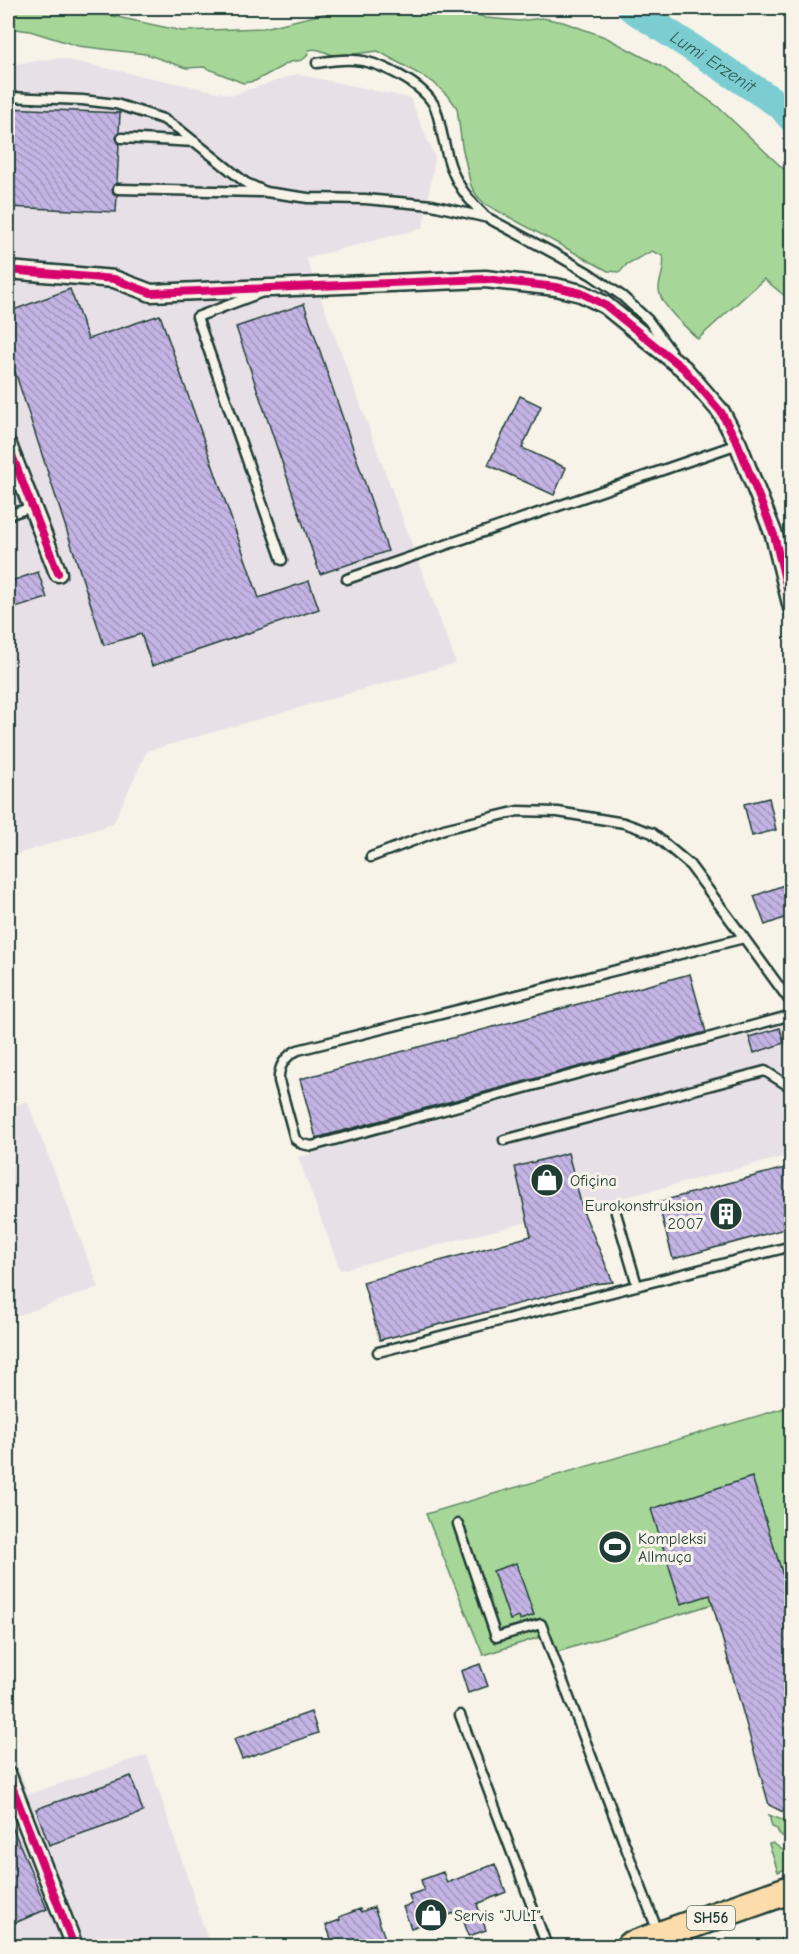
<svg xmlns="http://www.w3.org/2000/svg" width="799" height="1954" viewBox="0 0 799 1954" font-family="'Comic Neue',sans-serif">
	<defs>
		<pattern id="building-back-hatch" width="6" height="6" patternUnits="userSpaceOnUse" patternTransform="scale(1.5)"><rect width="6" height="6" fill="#c4b4e5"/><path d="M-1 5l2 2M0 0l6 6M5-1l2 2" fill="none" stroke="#9f94ba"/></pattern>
	</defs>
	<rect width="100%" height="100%" fill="#f7f3e8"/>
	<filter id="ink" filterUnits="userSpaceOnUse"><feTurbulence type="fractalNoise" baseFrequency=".0167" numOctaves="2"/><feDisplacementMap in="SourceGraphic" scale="12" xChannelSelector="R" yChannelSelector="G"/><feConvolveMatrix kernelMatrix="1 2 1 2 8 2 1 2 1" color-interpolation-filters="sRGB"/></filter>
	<g filter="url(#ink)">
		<path fill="#e8e0e7" d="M58,58l174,37 65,-21 113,24 25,60 -12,70 -117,30 150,405 -309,88 -34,73 -105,33v-792z
			M791,1023v132l-451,115 -42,-113z
			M27,1101l72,186 -91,32v-211z
			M8,1739l20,55 119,-39 63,191h-202z"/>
		<path fill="#a6d799" stroke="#628a66" stroke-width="1.5" d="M8,8h80l20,7 74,16 82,-3 84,-20h111l27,10 33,3 23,-3 21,4 42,15 57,30 55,39 74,70v125l-27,-22 -66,60c-12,-12 -40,-35 -39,-51 1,-13 7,-20 4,-32l-11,-5 -25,13 -7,8 -12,-1 -123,-67 -8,-8 -6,-10 -9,-40 -5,-38 -7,-10 -17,-16 -55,-31 -40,5c-11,-1 -18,-9 -29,-6l-2,6 -5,4 -12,2 -35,19 -12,2 -39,-16 -18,1 -40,-14 -68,-8 -48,-15 -22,-3z
			M791,1406v174l-234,72 -7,-18 -67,21 -57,-141z
			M769,1815l13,5 9,-2v22l-3,1 -9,-7 -2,-5 -5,-2z
			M773,1843l11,8 7,16 -13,5 -9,-28z"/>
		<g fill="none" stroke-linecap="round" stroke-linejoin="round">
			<path stroke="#7ccdd2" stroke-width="28" id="s1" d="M631,8l150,98 11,13"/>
		</g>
		<path fill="url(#building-back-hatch)" stroke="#1f3d34" stroke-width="1.5" d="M8,108l112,5 -1,19 -3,6 3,6 -2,39 -5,5 1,5 4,2 -1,17 -108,-5z
			M70,289l18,50 72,-24 99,283 50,-17 10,28 -167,57 -11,-32 -37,11 -96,-295v-38z
			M304,304l84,247 -68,23 -84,-247z
			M520,396l21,10 -19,42 44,20 -12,27 -66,-30z
			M38,572l9,26 -35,11 -4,-13v-14z
			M769,798l7,32 -24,6 -8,-32z
			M784,885l8,20v10l-27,10 -11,-29z
			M690,974l16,58 -390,106 -16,-59z
			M780,1028l4,15 -30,10 -5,-16z
			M568,1153l15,58 30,71 -19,2 -214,56 -17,-58 168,-46 -16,-69z
			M792,1166v61l-119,32 -15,-57z
			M752,1477l34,108 6,-2v222l-7,2 -2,5 -14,-7 -59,-210 -29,9 -30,-95z
			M516,1563l18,52 -14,5 -1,-3 -9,3 -17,-49z
			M480,1664l8,22 -20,7 -7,-22z
			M311,1712l7,21 -76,26 -8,-20z
			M131,1776l12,36 -94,33 -13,-36z
			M8,1817l39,92 -39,17z
			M495,1864l11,28 -29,12 9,26 -17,6 -9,-25 -49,17 -8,-21 9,-3 -3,-9 15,-5 -3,-10 22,-8 4,11z
			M374,1907l11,31 -22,9h-26l-1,-4 -3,1 -7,-19 14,-5 -1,-3 21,-8 1,3z"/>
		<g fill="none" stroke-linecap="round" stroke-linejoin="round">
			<defs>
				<path id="service" d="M317,63c12,-2 24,-4 37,-3 24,1 70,24 81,47 4,10 6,24 9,35 7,34 17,51 42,75
					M8,97l74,3 34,4 47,15 17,11 66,53 20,9 42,6 57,1 67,6 56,13 69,37 33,19 32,22 26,24 22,30
					M122,138l73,4
					M118,189l143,3
					M260,293l-63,24 85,243
					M8,515l24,-8
					M347,579l391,-135
					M371,857l73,-28 74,-18 40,1 66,11 28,10 37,31 55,74
					M792,1004l-48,-66 -446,112c-13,6 -20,17 -19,31l16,58 7,5 10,2 480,-131
					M504,1140l261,-69 27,17
					M616,1213l21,72
					M378,1352l414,-106
					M458,1524l38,113 45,-13 117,308
					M460,1715l87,231"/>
				<path id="minor" d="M8,270l106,9 37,14 334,-14 71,8 25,6 24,12 79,64 37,43 17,32 36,91 18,73
					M8,445l50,128
					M8,1776l66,170
					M788,1946l4,-5"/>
				<path id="primary" d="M630,1946l162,-57"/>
			</defs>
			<use href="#service" stroke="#1f3d34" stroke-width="13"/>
			<use href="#minor" stroke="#1f3d34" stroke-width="21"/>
			<use href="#primary" stroke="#1f3d34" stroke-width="32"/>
			<use href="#service" stroke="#f7f3e8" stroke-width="8"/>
			<use href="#minor" stroke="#f7f3e8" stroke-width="16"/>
			<use href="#primary" stroke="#fddcac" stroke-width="27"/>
			<defs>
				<path id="cycleway" d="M8,270l106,9 37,14 334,-14 71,8 25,6 24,12 79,64 37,43 17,32 36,91 18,73
					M8,445l50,128
					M8,1776l66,170"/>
			</defs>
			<use href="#cycleway" stroke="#f7f3e8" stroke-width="11"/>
			<use href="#cycleway" stroke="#d6006c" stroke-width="8"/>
		</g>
	</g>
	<defs>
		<symbol id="shop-disc" viewBox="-11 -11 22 22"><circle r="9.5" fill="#1f3d34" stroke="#f7f3e8"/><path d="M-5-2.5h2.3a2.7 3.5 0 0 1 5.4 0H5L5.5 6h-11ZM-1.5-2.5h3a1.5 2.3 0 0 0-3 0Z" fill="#fff"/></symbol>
		<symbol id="building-disc" viewBox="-11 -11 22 22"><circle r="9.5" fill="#1f3d34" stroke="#f7f3e8"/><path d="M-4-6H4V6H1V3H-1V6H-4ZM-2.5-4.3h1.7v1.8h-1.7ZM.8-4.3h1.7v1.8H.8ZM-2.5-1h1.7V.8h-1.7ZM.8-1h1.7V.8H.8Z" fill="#fff"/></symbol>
		<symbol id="stadium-disc" viewBox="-11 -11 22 22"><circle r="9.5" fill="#1f3d34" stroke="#f7f3e8"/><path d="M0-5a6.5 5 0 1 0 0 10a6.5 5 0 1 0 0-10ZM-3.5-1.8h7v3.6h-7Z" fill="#fff"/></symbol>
	</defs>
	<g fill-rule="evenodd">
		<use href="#shop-disc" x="528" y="1161" width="38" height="38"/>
		<use href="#building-disc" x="707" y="1195" width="38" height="38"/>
		<use href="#stadium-disc" x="596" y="1528" width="38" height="38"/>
		<use href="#shop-disc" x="412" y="1896" width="38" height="38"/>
	</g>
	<g text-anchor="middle" stroke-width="6" stroke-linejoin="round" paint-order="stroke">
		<rect fill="#f7f3e8" stroke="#60746a" stroke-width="1.5" x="687" y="1906" width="48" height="24" rx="4.5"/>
		<g font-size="15" font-weight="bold" fill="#1f3d34">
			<text x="711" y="1923">SH56</text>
		</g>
		<g font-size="16" fill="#1f3d34" stroke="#f7f3e8" text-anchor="start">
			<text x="570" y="1186">Ofiçina</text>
			<text x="703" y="1211" text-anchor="end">Eurokonstruksion<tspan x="703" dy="18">2007</tspan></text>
			<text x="638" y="1544">Kompleksi<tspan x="638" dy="18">Allmuça</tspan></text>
			<text x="454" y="1921">Servis "JULI"</text>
		</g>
		<g font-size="18" font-style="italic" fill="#325a54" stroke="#f7f3e8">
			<text dy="6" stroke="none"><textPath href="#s1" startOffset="98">Lumi Erzenit</textPath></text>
		</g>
	</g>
	<rect width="799" height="1954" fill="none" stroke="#f7f3e8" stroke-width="30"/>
	<rect x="15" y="15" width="769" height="1924" fill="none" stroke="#1f3d34" stroke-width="2" filter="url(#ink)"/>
</svg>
